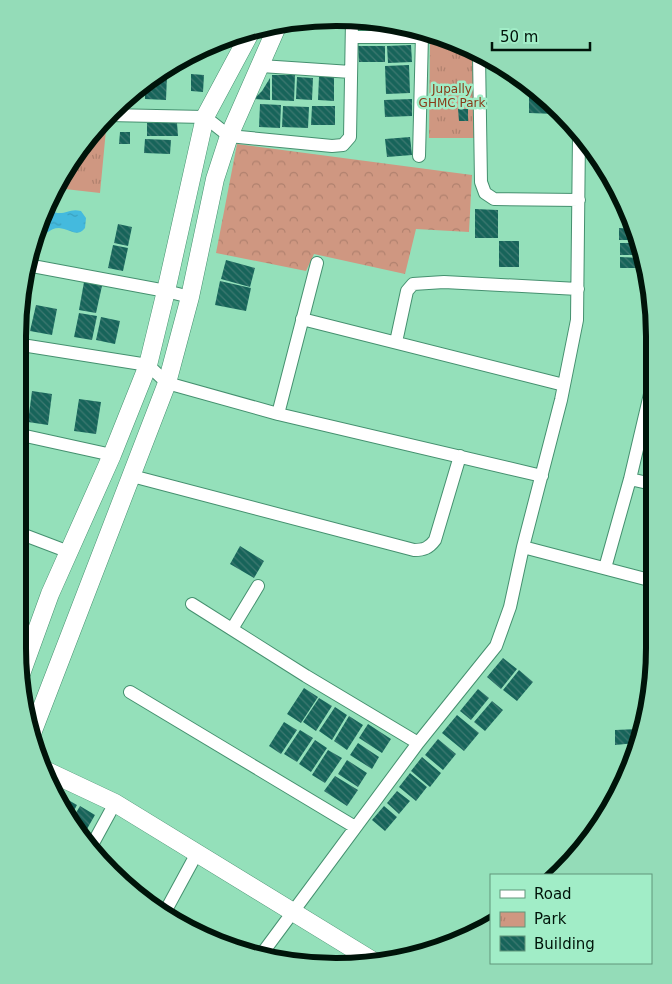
<svg xmlns="http://www.w3.org/2000/svg" width="672" height="984" viewBox="0 0 672 984" font-family="'DejaVu Sans',sans-serif">
	<defs>
		<pattern id="forest-crowns" width="20" height="18" patternUnits="userSpaceOnUse" patternTransform="scale(1.25)"><rect width="20" height="18" fill="#cf9781"/><path d="M2 6a3 3 0 1 1 6 0M12 15a3 3 0 1 1 6 0" fill="none" stroke="#b0816e"/></pattern>
		<pattern id="park-tufts" width="24" height="20" patternUnits="userSpaceOnUse" patternTransform="scale(1.25)"><rect width="24" height="20" fill="#cf9781"/><path d="M3 7l-1-3M5 7V3M7 7l1-3M15 17l-1-3M17 17v-4M19 17l1-3" fill="none" stroke="#b0816e"/></pattern>
		<pattern id="water-ripples" width="26" height="14" patternUnits="userSpaceOnUse" patternTransform="scale(1.25)"><rect width="26" height="14" fill="#44bade"/><path d="M2 4q2-2 4 0t4 0M15 11q2-2 4 0t4 0" fill="none" stroke="#3a9fbd"/></pattern>
		<pattern id="building-back-hatch" width="6" height="6" patternUnits="userSpaceOnUse" patternTransform="scale(1.25)"><rect width="6" height="6" fill="#17645a"/><path d="M-1 5l2 2M0 0l6 6M5-1l2 2" fill="none" stroke="#3e7971"/></pattern>
	</defs>
	<rect width="100%" height="100%" fill="#94e0ba"/>
	<path fill="url(#forest-crowns)" d="M237,144l235,31 -3,57 -53,-3 -11,45 -91,-20 -8,17 -90,-18z"/>
	<path fill="url(#park-tufts)" d="M430,41l28,1 17,11v85h-46z
		M97,129l9,1 -6,63 -44,-5 4,-11z"/>
	<path fill="url(#water-ripples)" d="M48,209c16,10 19,-2 33,2l5,7 -1,10c-8,10 -15,1 -26,0 -10,0 -13,8 -22,10z"/>
	<path fill="url(#building-back-hatch)" d="M411,45l1,17 -24,1 -1,-17z
		M358,46h27v16h-26z
		M409,65l1,28 -24,1 -1,-28z
		M191,74l13,1 -1,17 -12,-1z
		M272,75h23l-1,26 -22,-1z
		M163,76h4l-1,24 -21,-1v-11z
		M297,77l16,1 -1,22 -16,-1z
		M319,77h15v24l-16,-1z
		M270,78v22l-16,-1 8,-8z
		M529,94h7l20,13v7l-27,-1z
		M412,99v17l-27,1 -1,-17z
		M260,104l21,1 -1,23 -21,-1z
		M283,106l26,1 -1,21 -26,-1z
		M312,106h23v19h-24z
		M458,109h10v12h-9z
		M147,123h30l1,13h-31z
		M120,132h10v12h-11z
		M410,137l2,18 -25,2 -2,-18z
		M145,139l26,1 -1,14 -26,-1z
		M618,194l4,1 4,13 -9,-1z
		M475,209l23,1v28h-23z
		M118,224l14,3 -4,19 -14,-3z
		M619,228l14,1 4,11h-18z
		M499,241h20v26h-20z
		M620,243h18l3,12h-21z
		M113,245l15,3 -5,23 -15,-3z
		M620,257l21,1v10h-21z
		M226,260l29,8 -5,19 -29,-8z
		M220,281l31,7 -5,23 -31,-6z
		M84,282l18,4 -6,27 -17,-3z
		M36,305l21,4 -5,26 -22,-4z
		M79,313l18,3 -5,24 -18,-3z
		M101,317l19,4 -5,23 -19,-4z
		M32,391l20,3 -4,31 -20,-3z
		M79,399l22,3 -5,32 -22,-3z
		M240,546l24,15 -10,17 -24,-14z
		M503,658l14,11 -16,20 -14,-12z
		M519,670l14,12 -16,19 -14,-11z
		M304,688l14,9 -17,26 -14,-9z
		M478,689l11,9 -18,22 -11,-9z
		M319,698l13,8 -16,25 -13,-9z
		M492,701l11,9 -18,21 -11,-9z
		M335,707l12,8 -15,25 -13,-9z
		M457,715l22,18 -15,18 -22,-18z
		M349,716l14,9 -16,25 -13,-9z
		M284,722l13,8 -16,24 -12,-8z
		M368,724l23,15 -9,14 -23,-15z
		M638,729l-2,14 -21,2v-15z
		M300,730l13,8 -16,24 -13,-8z
		M438,739l18,15 -13,16 -18,-15z
		M315,740l12,8 -16,24 -12,-8z
		M358,743l21,14 -7,12 -22,-14z
		M328,750l14,8 -17,25 -13,-8z
		M422,757l19,16 -11,14 -19,-16z
		M347,760l20,13 -9,14 -20,-13z
		M410,773l17,14 -11,14 -17,-14z
		M335,776l23,14 -11,16 -23,-15z
		M397,791l13,10 -11,13 -12,-11z
		M63,797l14,8 -8,15 -8,-18z
		M80,806l15,9 -12,21 -13,-13z
		M384,806l13,11 -12,14 -13,-11z"/>
	<g fill="none" stroke-linecap="round" stroke-linejoin="round">
		<defs>
			<path id="street" d="M352,37h83
				M231,38h17
				M479,56l2,126 4,11 9,6 85,1
				M261,66l90,6
				M108,115l97,2 24,19 103,10 11,-1 7,-8 2,-116
				M419,156l3,-121
				M27,265l139,26 24,6
				M302,319l262,66
				M396,342l11,-51 6,-7 31,-2 134,7
				M22,345l126,20 19,18 111,31 264,62
				M278,414l39,-151
				M21,435l91,20
				M132,476l282,74c10,0 15,-2 21,-10l25,-84
				M630,479l22,5
				M19,533l50,19
				M523,547l130,34
				M605,568l25,-89 20,-85
				M192,604l114,72 112,67
				M232,629l26,-43
				M130,692l225,135
				M91,847l24,-44
				M165,912l32,-59
				M261,955l157,-212 78,-97 14,-39 13,-60 38,-147 16,-80 2,-184"/>
			<path id="secondary" d="M21,674l29,-80 62,-139 36,-90 18,-74 39,-174 44,-82
				M31,736l136,-353 23,-86 25,-118 14,-43 47,-107
				M47,771l68,32 258,158"/>
		</defs>
		<use href="#street" stroke="#45906f" stroke-width="14"/>
		<use href="#secondary" stroke="#45906f" stroke-width="19"/>
		<use href="#street" stroke="#fff" stroke-width="12"/>
		<use href="#secondary" stroke="#fff" stroke-width="18"/>
	</g>
	<g text-anchor="middle" stroke-width="5" stroke-linejoin="round" paint-order="stroke">
		<g font-size="12" fill="#883b18" stroke="#a1edc7">
			<text x="452" y="93">Jupally<tspan x="452" dy="14">GHMC Park</tspan></text>
		</g>
	</g>
	<path d="M0 0H672V984H0ZM336 26H336A310 310 0 0 1 646 336V648A310 310 0 0 1 336 958H336A310 310 0 0 1 26 648V336A310 310 0 0 1 336 26Z" fill="#94dcb8" fill-rule="evenodd"/>
	<path fill="none" stroke="#00140a" stroke-width="6" d="M336 26H336A310 310 0 0 1 646 336V648A310 310 0 0 1 336 958H336A310 310 0 0 1 26 648V336A310 310 0 0 1 336 26Z"/>
	<rect x="490" y="874" width="162" height="90" fill="#a1edc7" stroke="#61967b"/>
	<rect x="500" y="890" width="25" height="8" fill="#ffffff" stroke="#61967b"/>
	<text x="534" y="899" font-size="15" fill="#00140a">Road</text>
	<rect x="500" y="912" width="25" height="15" fill="url(#park-tufts)" stroke="#61967b"/>
	<text x="534" y="924" font-size="15" fill="#00140a">Park</text>
	<rect x="500" y="936" width="25" height="15" fill="url(#building-back-hatch)" stroke="#61967b"/>
	<text x="534" y="949" font-size="15" fill="#00140a">Building</text>
	<path d="M492 42v8h98v-8" fill="none" stroke="#00140a" stroke-width="2.5"/>
	<text x="500" y="42" font-size="15" fill="#00140a" stroke="#a1edc7" stroke-width="4" paint-order="stroke">50 m</text>
</svg>
